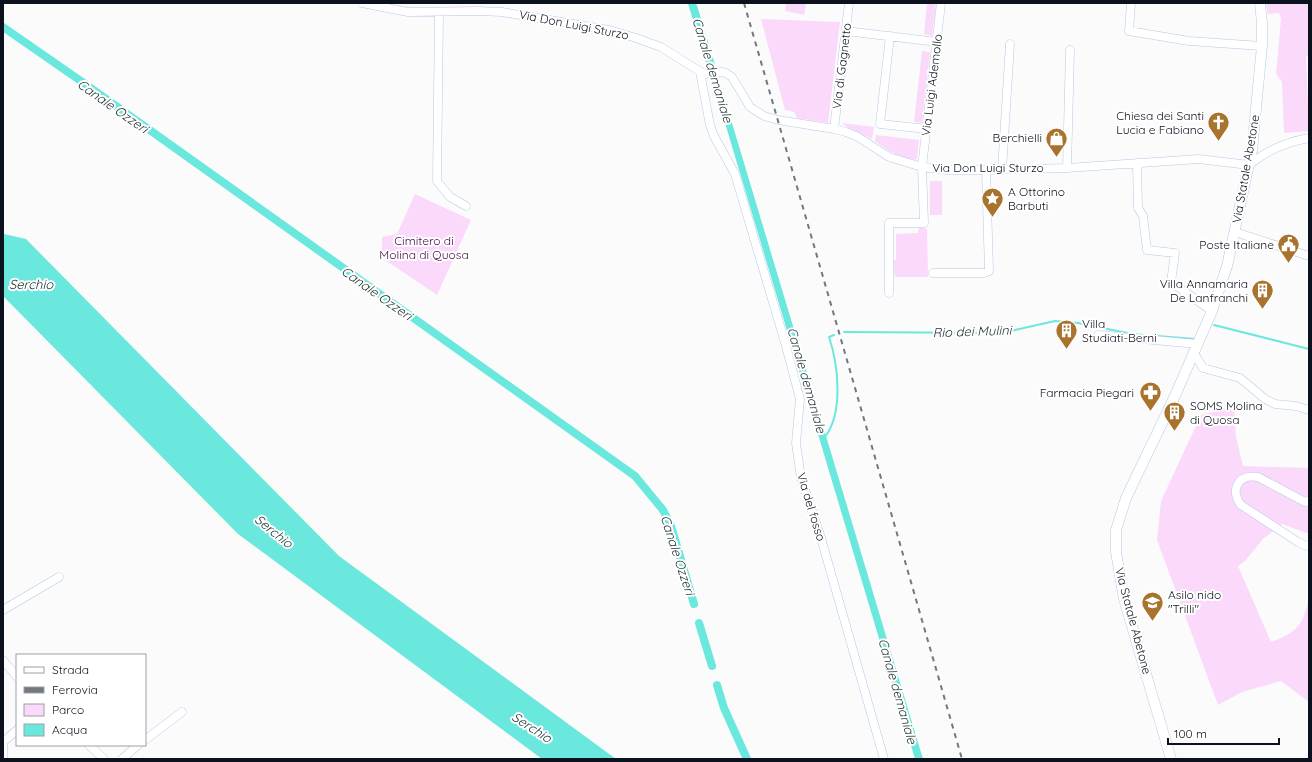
<svg xmlns="http://www.w3.org/2000/svg" width="1312" height="762" viewBox="0 0 1312 762" font-family="Quicksand,sans-serif">
	<rect width="100%" height="100%" fill="#fbfbfb"/>
	<path fill="#fbd9fa" d="M786,3h20l-2,12 -19,-4z
		M927,3h9l-4,33 -8,-2z
		M1266,3h41l2,3v51l-3,-2 3,76 -25,2 -2,-51 -6,-8 5,-55 -2,-6 -11,1z
		M761,19l79,3 -12,101 -31,-5 -3,-6 -9,-2z
		M922,51l8,1 -8,71 -8,-1z
		M842,123l32,4 -2,12 -27,-13z
		M876,135l43,5 -2,19c-11,4 -33,-11 -42,-18z
		M930,181h12v34h-12z
		M415,194l56,26 -34,75 -55,-37v-21l15,-3z
		M919,227l8,2 1,48h-33l-2,-16 3,-1v-26l22,-1z
		M1234,407l2,30 7,29 66,2v66l-27,-10 -19,15 -18,22 -7,5 33,76c26,-10 32,-16 38,-44v104l-28,-21 -39,11 -24,13 -61,-165 4,-39 40,-86z"/>
	<path fill="#6be8de" d="M714,63l209,696h-8l-207,-693z
		M3,227l1,7 22,5 313,317 277,203h-74l-304,-225 -235,-238z"/>
	<g fill="none" stroke-linecap="round" stroke-linejoin="round">
		<path stroke="#6be8de" stroke-width="2" d="M1214,325l95,24
			M844,332l158,1 53,-12 23,2 54,11 63,5
			M825,437c19,-25 13,-73 4,-100l5,-2"/>
		<path stroke="#6be8de" stroke-width="8" d="M692,3l22,72
			M3,27l85,59 547,390 28,34 8,16 23,78
			M699,623l13,43
			M717,685l7,23 23,51"/>
		<defs>
			<path id="minor" d="M362,3l46,9 70,-1 24,1 107,18 27,8 25,9 43,27 17,-2 5,1 6,4 18,30 14,9 14,4 56,9 12,3 12,5 31,20 33,10 25,3h39l81,-2 132,-9 50,6c18,-15 37,-23 60,-27
				M1131,3l-2,28 60,10 73,5
				M439,12l-2,169 13,16 16,9
				M846,31l91,11
				M890,36l-10,88 47,5
				M700,72l10,53 4,11 21,38 51,172 14,53 -4,44 5,35 20,60 63,221
				M834,129l15,-126
				M1137,163l1,45 5,8 4,34 28,3 -4,29 41,29
				M1067,168l3,-118
				M1002,170l8,-126
				M1235,232l74,24
				M933,273h51l5,-2 -3,-101
				M889,293v-70h35l-2,-56 19,-164
				M1098,335l100,9
				M1194,353l9,15 37,10 25,21 10,5 21,2 13,4
				M1309,501l-4,1 -47,-25c-19,-3 -29,12 -17,28l57,37 11,5
				M3,610l56,-33
				M3,660l14,17
				M145,740l37,-28
				M89,745l15,14
				M3,759v-17l14,-12
				M122,759l16,-14"/>
			<path id="major" d="M1171,759l-47,-160 -8,-47v-22l10,-32 48,-100 38,-87 15,-45 25,-116 10,-104v-23l-2,-20"/>
		</defs>
		<use href="#minor" stroke="#b4c9e8" stroke-width="9"/>
		<use href="#major" stroke="#b4c9e8" stroke-width="11"/>
		<use href="#minor" stroke="#fff" stroke-width="8"/>
		<use href="#major" stroke="#fff" stroke-width="10"/>
		<path stroke="#73777e" stroke-width="2" stroke-dasharray="5 5" stroke-linecap="butt" d="M744,3l218,756"/>
	</g>
	<defs>
		<symbol id="church-pin" viewBox="-11 -11 22 30"><path d="M0 17L-7.5 6A9.5 9.5 0 1 1 7.5 6Z" fill="#a8732c" stroke="#fff"/><path d="M-1.2-6h2.4v3.5h3.3v2.4h-3.3V6h-2.4V-.1h-3.3v-2.4h3.3Z" fill="#fff"/></symbol>
		<symbol id="shop-pin" viewBox="-11 -11 22 30"><path d="M0 17L-7.5 6A9.5 9.5 0 1 1 7.5 6Z" fill="#a8732c" stroke="#fff"/><path d="M-5-2.5h2.3a2.7 3.5 0 0 1 5.4 0H5L5.5 6h-11ZM-1.5-2.5h3a1.5 2.3 0 0 0-3 0Z" fill="#fff"/></symbol>
		<symbol id="sight-pin" viewBox="-11 -11 22 30"><path d="M0 17L-7.5 6A9.5 9.5 0 1 1 7.5 6Z" fill="#a8732c" stroke="#fff"/><path d="M0-6L1.8-2.2L6-1.7L2.9 1.2L3.7 5.4L0 3.3L-3.7 5.4L-2.9 1.2L-6-1.7L-1.8-2.2Z" fill="#fff"/></symbol>
		<symbol id="civic-pin" viewBox="-11 -11 22 30"><path d="M0 17L-7.5 6A9.5 9.5 0 1 1 7.5 6Z" fill="#a8732c" stroke="#fff"/><path d="M-.6-6.5H3V-4.5H.6V-3L4-1V1h2V6H-6V1h2V-1L-.6-3ZM-1.2 2.5V6h2.4V2.5Z" fill="#fff"/></symbol>
		<symbol id="building-pin" viewBox="-11 -11 22 30"><path d="M0 17L-7.5 6A9.5 9.5 0 1 1 7.5 6Z" fill="#a8732c" stroke="#fff"/><path d="M-4-6H4V6H1V3H-1V6H-4ZM-2.5-4.3h1.7v1.8h-1.7ZM.8-4.3h1.7v1.8H.8ZM-2.5-1h1.7V.8h-1.7ZM.8-1h1.7V.8H.8Z" fill="#fff"/></symbol>
		<symbol id="pharmacy-pin" viewBox="-11 -11 22 30"><path d="M0 17L-7.5 6A9.5 9.5 0 1 1 7.5 6Z" fill="#a8732c" stroke="#fff"/><path d="M-2-6h4v4h4v4h-4v4h-4v-4h-4v-4h4Z" fill="#fff"/></symbol>
		<symbol id="school-pin" viewBox="-11 -11 22 30"><path d="M0 17L-7.5 6A9.5 9.5 0 1 1 7.5 6Z" fill="#a8732c" stroke="#fff"/><path d="M0-5L7-2L0 1L-7-2ZM-4 1L0 2.5L4 1V4Q0 6-4 4Z" fill="#fff"/></symbol>
	</defs>
	<g fill-rule="evenodd">
		<use href="#church-pin" x="1206" y="110" width="25" height="34"/>
		<use href="#shop-pin" x="1044" y="126" width="25" height="34"/>
		<use href="#sight-pin" x="980" y="186" width="25" height="34"/>
		<use href="#civic-pin" x="1276" y="232" width="25" height="34"/>
		<use href="#building-pin" x="1250" y="278" width="25" height="34"/>
		<use href="#building-pin" x="1054" y="318" width="25" height="34"/>
		<use href="#pharmacy-pin" x="1138" y="380" width="25" height="34"/>
		<use href="#building-pin" x="1162" y="400" width="25" height="34"/>
		<use href="#school-pin" x="1140" y="590" width="25" height="34"/>
	</g>
	<g text-anchor="middle" stroke-width="4" stroke-linejoin="round" paint-order="stroke">
		<g font-size="12" fill="#0b121d" stroke="#fff">
			<text transform="translate(574 25) rotate(11)" y="4">Via Don Luigi Sturzo</text>
			<text transform="translate(842 66) rotate(-83)" y="4">Via di Gagnetto</text>
			<text transform="translate(932 85) rotate(-83)" y="4">Via Luigi Ademollo</text>
			<text x="988" y="172">Via Don Luigi Sturzo</text>
			<text transform="translate(1246 169) rotate(-80)" y="4">Via Statale Abetone</text>
			<text transform="translate(811 507) rotate(73)" y="4">Via del fosso</text>
			<text transform="translate(1133 621) rotate(75)" y="4">Via Statale Abetone</text>
		</g>
		<g font-size="12" fill="#0b121d" stroke="#fff" text-anchor="end">
			<text x="1204" y="120">Chiesa dei Santi<tspan x="1204" dy="14">Lucia e Fabiano</tspan></text>
			<text x="1042" y="142">Berchielli</text>
			<text x="1008" y="196" text-anchor="start">A Ottorino<tspan x="1008" dy="14">Barbuti</tspan></text>
			<text x="1274" y="249">Poste Italiane</text>
			<text x="1248" y="288">Villa Annamaria<tspan x="1248" dy="14">De Lanfranchi</tspan></text>
			<text x="1082" y="328" text-anchor="start">Villa<tspan x="1082" dy="14">Studiati-Berni</tspan></text>
			<text x="1134" y="397">Farmacia Piegari</text>
			<text x="1190" y="410" text-anchor="start">SOMS Molina<tspan x="1190" dy="14">di Quosa</tspan></text>
			<text x="1168" y="599" text-anchor="start">Asilo nido<tspan x="1168" dy="14">"Trilli"</tspan></text>
		</g>
		<g font-size="12" fill="#440a45" stroke="#fff">
			<text x="424" y="245">Cimitero di<tspan x="424" dy="14">Molina di Quosa</tspan></text>
		</g>
		<g font-size="13" font-style="italic" fill="#203634" stroke="#fff">
			<text transform="translate(713 70) rotate(73)" y="5">Canale demaniale</text>
			<text transform="translate(113 106) rotate(35)" y="5">Canale Ozzeri</text>
			<text x="31" y="289">Serchio</text>
			<text transform="translate(377 293) rotate(35)" y="5">Canale Ozzeri</text>
			<text transform="translate(972 331) rotate(-2)" y="5">Rio dei Mulini</text>
			<text transform="translate(807 380) rotate(74)" y="5">Canale demaniale</text>
			<text transform="translate(274 531) rotate(39)" y="5">Serchio</text>
			<text transform="translate(678 555) rotate(72)" y="5">Canale Ozzeri</text>
			<text transform="translate(898 691) rotate(74)" y="5">Canale demaniale</text>
			<text transform="translate(532 727) rotate(33)" y="5">Serchio</text>
		</g>
	</g>
	<rect width="1312" height="762" fill="none" stroke="#0b121d" stroke-width="8"/>
	<rect x="16" y="654" width="130" height="92" fill="#ffffff" stroke="#9da0a5"/>
	<rect x="24" y="667" width="20" height="6" fill="#ffffff" stroke="#9da0a5"/>
	<text x="52" y="674" font-size="12" fill="#0b121d">Strada</text>
	<rect x="24" y="687" width="20" height="6" fill="#73777e" stroke="#9da0a5"/>
	<text x="52" y="694" font-size="12" fill="#0b121d">Ferrovia</text>
	<rect x="24" y="704" width="20" height="12" fill="#fbd9fa" stroke="#9da0a5"/>
	<text x="52" y="714" font-size="12" fill="#0b121d">Parco</text>
	<rect x="24" y="724" width="20" height="12" fill="#6be8de" stroke="#9da0a5"/>
	<text x="52" y="734" font-size="12" fill="#0b121d">Acqua</text>
	<path d="M1168 738v6h111v-6" fill="none" stroke="#0b121d" stroke-width="2"/>
	<text x="1174" y="738" font-size="12" fill="#0b121d" stroke="#ffffff" stroke-width="3" paint-order="stroke">100 m</text>
</svg>
